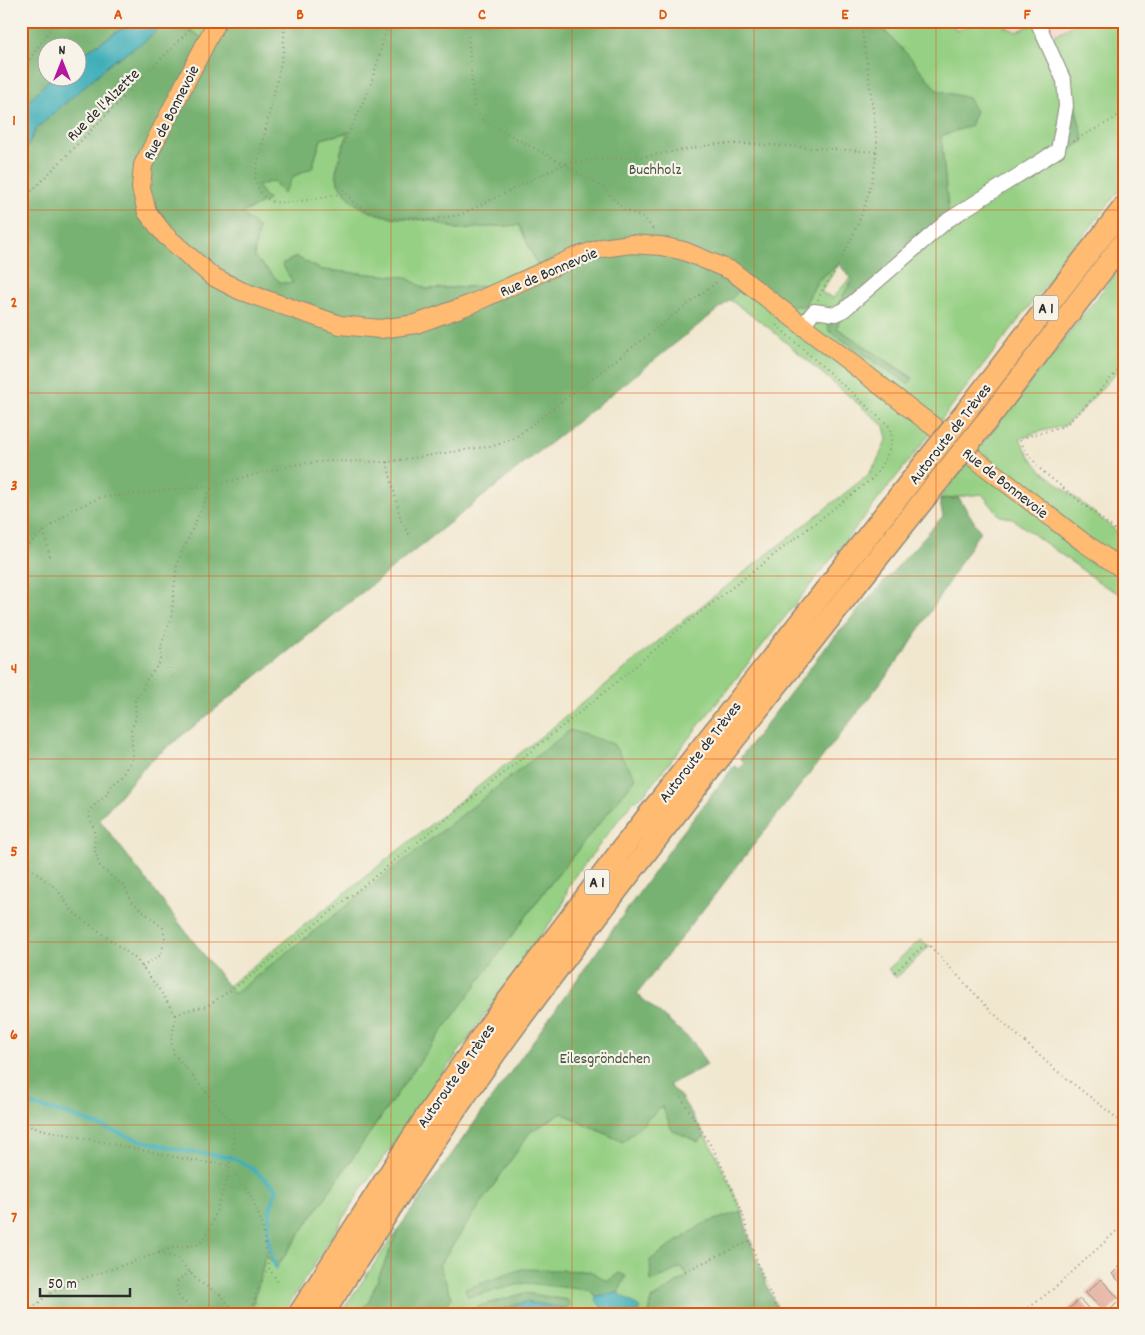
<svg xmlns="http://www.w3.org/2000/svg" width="1145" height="1335" viewBox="0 0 1145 1335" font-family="Dekko,sans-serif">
	<rect width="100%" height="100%" fill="#f7f3e8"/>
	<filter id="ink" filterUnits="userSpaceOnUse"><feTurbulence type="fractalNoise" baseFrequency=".02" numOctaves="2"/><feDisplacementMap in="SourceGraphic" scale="10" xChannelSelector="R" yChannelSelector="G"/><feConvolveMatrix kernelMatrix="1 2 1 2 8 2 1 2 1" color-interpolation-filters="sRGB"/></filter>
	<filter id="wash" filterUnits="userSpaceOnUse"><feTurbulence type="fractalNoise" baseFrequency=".0096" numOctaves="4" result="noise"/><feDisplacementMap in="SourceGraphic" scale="20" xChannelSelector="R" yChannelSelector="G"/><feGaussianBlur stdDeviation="1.12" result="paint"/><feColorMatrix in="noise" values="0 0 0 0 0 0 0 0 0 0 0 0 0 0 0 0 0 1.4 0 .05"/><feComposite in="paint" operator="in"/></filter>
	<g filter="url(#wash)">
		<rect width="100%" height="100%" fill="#f1e7cf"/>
		<path fill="#f6d2c5" d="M951,21h24l-19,10z
			M999,21h82l-34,19 -9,-18 -21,10 -11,-5z"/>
		<path fill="#96d084" stroke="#607e58" d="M196,21h21l-11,21 -16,-12z
			M881,21h70l6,10 18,-10h24l7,6 11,5 21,-11 9,18 34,-18h43v163l-197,254 -281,354 -17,14 -60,79 -7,21 -199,281 -80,127h-32l15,-61 10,15 134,-193 137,-187 89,-110 -402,216 -6,-8 375,-299 77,-64 188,-148 9,-14 10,-22 -3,-13 -115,-98 -39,-28 20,-20 54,26 14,-26 21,-16 -18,28 12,6 17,-20 2,2 -21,37 -2,14 84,47 -76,-50 2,-7 109,-105 -11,-126 -28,-34 -27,-28z
			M350,132l-9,19 -3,32 15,19 36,15 40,3 28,9 62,-4 19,41 -53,20 -59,3 -21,-12 -83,-7 -26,-13 -3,26h-12l-27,-26 4,-28 -16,-16 26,-13 -12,-14 18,-5 9,12 11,-17 18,-8 9,-29z
			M1124,263v101l-41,45 -19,17 -26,6 -18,7 9,16 12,15 83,67v59l-21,-11 -92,-67 -11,-2 -18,-22 -43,5z
			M920,940l10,6 -34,32 -8,-9z
			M662,1105l36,37 7,-6 11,18 26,57 -39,13 -21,43 6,9 -36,23 -3,15h-75l-10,-6 6,-3 -45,-12 -48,14 -7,7h-32l14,-17 -13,-32 91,-133 32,-19 61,29z
			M399,1228l-31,76 -14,10h-14z"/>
		<path fill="#78b272" stroke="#526e4e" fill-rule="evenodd" d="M21,21h110l-5,5 -48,31v-9h-30v30h2l-29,32z
			M166,21h30l-5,9 15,11 11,-20h664l1,8 27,27 28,34 31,8 8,13 -6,15 -29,10 9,91 -111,94 -2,7 76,51 -5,5 -79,-53 -1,-8 3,-6 21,-37 -13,-16 -21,16 -14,26h-14l-40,-26 -20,20 -580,461 -51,58 135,175 336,-264 43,14 23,34 -89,110 -137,187 -134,193 -10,-14 -15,60h-230v-1153l15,-32 76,-67 33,-21zM349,132l-8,19 -5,21 2,11 15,19 15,9 21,6 40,3 28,9 62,-4 19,41 -53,20 -59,3 -21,-12 -83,-7 -26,-13 -14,7 11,19h-12l-27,-26 4,-29 -16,-15 26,-13 -11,-14 17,-5 9,13 11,-18 18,-8 9,-29z
			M1072,93l12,48 -13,8 -5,-4z
			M959,498l21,33 -73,118 -270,345 56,48 14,23 -38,20 12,12 24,39 -7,6 -26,-12 -10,-24 -39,36 -61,-29 -32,19 -91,133 13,33 -14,16h-84l14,-11 31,-75 280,-391 55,-71 5,3 5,-7 -4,-4 90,-116 113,-126 -4,-17z
			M742,1211c9,36 22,69 38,103h-131l3,-15 36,-23 -6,-9 -31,15 -1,-22 53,-36z
			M522,1269l68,2 18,10 11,-8 7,3 -8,17 -22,3 -7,-6 -64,-7 -57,14 -3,-8z
			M525,1293l43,7 2,6 -6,2 -38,-6 -41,12h-15l7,-7z"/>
		<path fill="#3fafb9" stroke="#356d72" d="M131,21h35l-21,20 -33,21 -76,67 -15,32v-51l29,-32h28v-21l48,-31z
			M618,1293l21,14v7h-33l-10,-14v-4z
			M526,1302l38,6 10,6h-89z"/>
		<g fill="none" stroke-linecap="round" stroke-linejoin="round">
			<path stroke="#3fafb9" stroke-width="4" d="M21,1102l48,13 70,25 51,12 41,5 19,10 27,22c-11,24 -12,55 -1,79"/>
		</g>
		<g id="blocks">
			<path fill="#dc9381" d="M1124,1262v24l-12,-12z
				M1101,1279l19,21 -14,14 -20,-21z
				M1080,1299l13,15h-28l-1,-1z"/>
		</g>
	</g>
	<g filter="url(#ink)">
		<use href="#blocks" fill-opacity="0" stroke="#8e897d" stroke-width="1"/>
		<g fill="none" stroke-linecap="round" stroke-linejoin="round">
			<defs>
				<path id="minor" d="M803,325l11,-14 21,3 9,-4 104,-90 110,-70 8,-44 -2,-25 -27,-60"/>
				<path id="major" d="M217,21l-74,144 -2,23 6,24 18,23 26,23 21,18 29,15 99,34 40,4 36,-5 55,-20 102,-46 29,-10 29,-4 30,2 23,5 48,20 351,271 41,28"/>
				<path id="highway" d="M968,409l156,-202
					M993,413l131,-171
					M299,1314l130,-202 62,-89 134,-178 296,-377
					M323,1314c60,-94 120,-190 186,-280 136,-185 281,-365 424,-546"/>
			</defs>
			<use href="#minor" stroke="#8e897d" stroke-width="16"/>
			<use href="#major" stroke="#8e897d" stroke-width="20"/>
			<use href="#highway" stroke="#8e897d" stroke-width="24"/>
			<path stroke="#8e897d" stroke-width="2" stroke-dasharray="1 4" stroke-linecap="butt" d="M285,21l-2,33 -28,121c1,10 6,22 16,26 11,5 60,-5 74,-8
				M389,21l-18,63 -30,67 -5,21 2,11 15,19 15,9 21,6 40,3 31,-5 104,-51 30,-4 53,-4 70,-12h37l123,8
				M467,21l7,86 8,13 82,44 40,24 17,19 24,12 9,11
				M21,72l35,-51
				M1073,141l39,-21 12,-10
				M21,202l177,-181
				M818,300c5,-14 15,-24 21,-37 20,-37 37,-80 38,-121l-11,-87 -6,-34
				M1124,364l-41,45 -19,17 -45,13 10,16 12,15 83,67
				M387,462l14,59 9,15
				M44,531l6,26
				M21,551l23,-20 28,-21 27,-12 114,-13 85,-21 30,-3 59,1 110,-17 19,-8 202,-156
				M21,861l36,28 16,23 63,47 25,33 15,24 -5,25 3,13 53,63 6,11 1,12 -7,39 -15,45 -9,16 -6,5 -22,2 -104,36 -22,11 -23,20
				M142,967l19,-12 4,-17 -2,-10 -31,-26 -7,-15 -25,-20 -5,-16 -1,-22 -5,-13v-6l17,-15 5,-10 12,-9 10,-19 -2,-27 5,-12 -1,-19 7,-8 4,-11 15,-19v-15l10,-27 6,-56 35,-77
				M895,972l27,-25 8,-1 60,64 62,57 66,52
				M176,1016l8,-5 23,-5 40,-27 359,-288 78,-66 189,-147c10,-14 24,-35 16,-52l-113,-101
				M681,1097l35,57 26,57 8,30
				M1124,1113l-6,6 6,6
				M21,1123l14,5 165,34 29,3 21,29 12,30 7,44 9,14
				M159,1253l18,5 21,23 21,13 19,20
				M685,1271l65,-30 14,39 16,34
				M190,1272l-12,8c-5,19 8,23 22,34
				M251,1314l7,-29 11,-17
				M1021,1314l36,-28 67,-62"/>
			<use href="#minor" stroke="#fff" stroke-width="14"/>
			<use href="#major" stroke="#febb71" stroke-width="18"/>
			<use href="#highway" stroke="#febb71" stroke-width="21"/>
			<defs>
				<path id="highway-bridge" d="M921,468l47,-59
					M933,488l60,-75"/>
			</defs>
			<use href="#highway-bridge" stroke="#8e897d" stroke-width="24" stroke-linecap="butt"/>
			<use href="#highway-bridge" stroke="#febb71" stroke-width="21"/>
		</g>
	</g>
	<path fill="none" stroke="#df570e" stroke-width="1" stroke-opacity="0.55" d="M209,21v1293M391,21v1293M572,21v1293M754,21v1293M936,21v1293M21,210h1103M21,393h1103M21,576h1103M21,759h1103M21,942h1103M21,1125h1103"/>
	<g text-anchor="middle" stroke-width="4.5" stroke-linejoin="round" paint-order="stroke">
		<g fill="#f7f3e8" stroke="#686764" stroke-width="1">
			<rect x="1033.5" y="295.5" width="25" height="25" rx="4"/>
			<rect x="584.5" y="869.5" width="25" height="25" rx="4"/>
		</g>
		<g font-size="15" font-weight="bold" fill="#2b2b2b">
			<text x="1046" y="313">A 1</text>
			<text x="597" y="887">A 1</text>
		</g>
		<g font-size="16" fill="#2b2b2b" stroke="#f7f3e8">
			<text transform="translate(102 104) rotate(-45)" y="6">Rue de l'Alzette</text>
			<text transform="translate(170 112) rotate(-63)" y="6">Rue de Bonnevoie</text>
			<text transform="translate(548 271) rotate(-23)" y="6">Rue de Bonnevoie</text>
			<text transform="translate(949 433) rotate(-52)" y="6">Autoroute de Trèves</text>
			<text transform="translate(1006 482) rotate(38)" y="6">Rue de Bonnevoie</text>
			<text transform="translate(699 751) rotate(-52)" y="6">Autoroute de Trèves</text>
			<text transform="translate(455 1075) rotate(-55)" y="6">Autoroute de Trèves</text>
		</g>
		<g font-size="16" fill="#465441" stroke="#f7f3e8">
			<text x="655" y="174">Buchholz</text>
			<text x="605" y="1063">Eilesgröndchen</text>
		</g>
	</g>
	<rect width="1145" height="1335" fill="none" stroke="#f7f3e8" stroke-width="55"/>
	<g transform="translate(62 62)"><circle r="24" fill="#f7f3e8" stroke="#a5a39c"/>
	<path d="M0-4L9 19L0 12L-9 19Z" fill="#b5179e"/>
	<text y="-8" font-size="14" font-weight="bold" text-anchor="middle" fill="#2b2b2b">N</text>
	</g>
	<path d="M40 1288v8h90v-8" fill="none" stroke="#2b2b2b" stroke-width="2.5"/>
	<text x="48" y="1288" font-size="15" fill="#2b2b2b" stroke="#f7f3e8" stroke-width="4" paint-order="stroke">50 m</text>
	<rect x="28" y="28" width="1090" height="1280" fill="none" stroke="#df570e" stroke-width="2"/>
	<g font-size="16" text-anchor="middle" font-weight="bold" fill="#df570e">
		<text x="118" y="19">A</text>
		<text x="300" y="19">B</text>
		<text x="482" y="19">C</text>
		<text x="663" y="19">D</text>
		<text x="845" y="19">E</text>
		<text x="1027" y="19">F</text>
		<text x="14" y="125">1</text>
		<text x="14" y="307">2</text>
		<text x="14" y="490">3</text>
		<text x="14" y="673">4</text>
		<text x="14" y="856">5</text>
		<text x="14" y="1039">6</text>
		<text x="14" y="1222">7</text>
	</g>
</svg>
